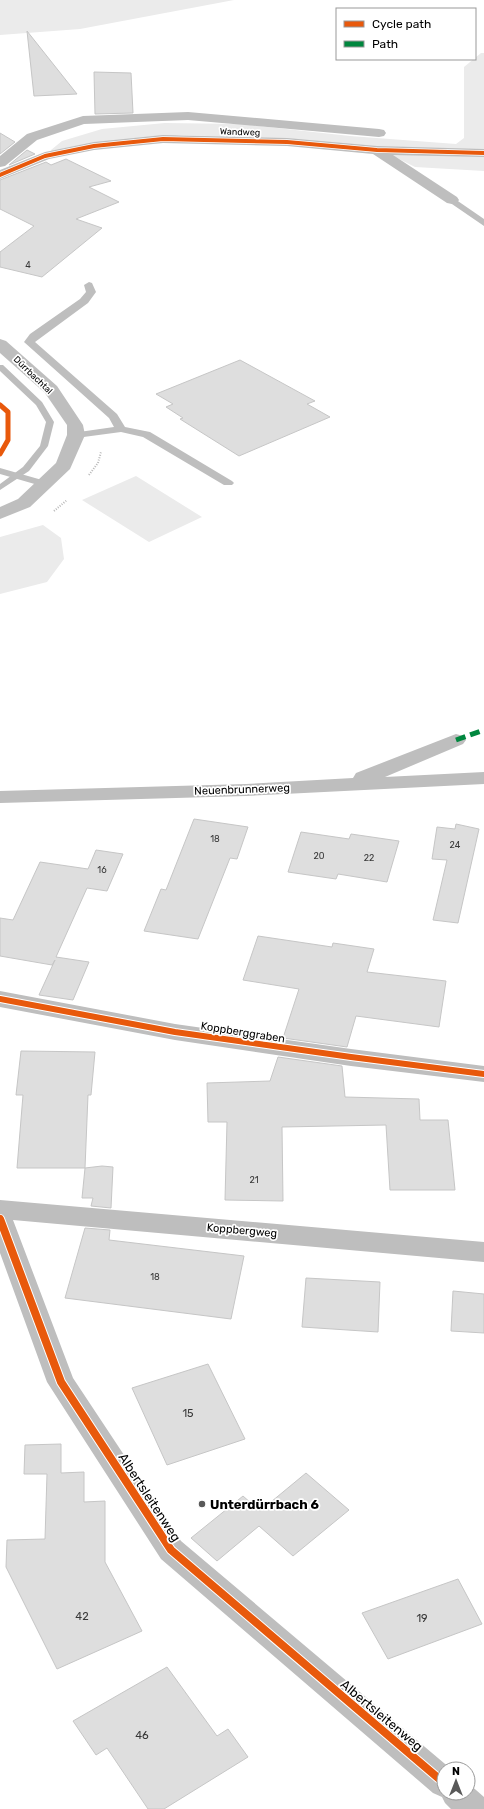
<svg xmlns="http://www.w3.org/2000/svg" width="484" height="1809" viewBox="0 0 484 1809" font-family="Rubik,sans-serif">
	<rect width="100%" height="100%" fill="#fff"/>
	<path fill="#ebebeb" d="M0,0h234l-154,29 -80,6z
		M481,53h3v118l-69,-4 -38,-19 -141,-11 -55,-2 -128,18 -2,-3 11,-9 40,-12 63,-6 76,1 109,12 106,8 8,-6v-71z
		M136,476l66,41 -53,25 -67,-42z
		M43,525l18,13 3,21 -17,23 -47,12v-57z"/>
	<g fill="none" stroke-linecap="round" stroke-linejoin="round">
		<path fill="#bdbdbd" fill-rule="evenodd" d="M0,365h3l39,37 12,20 -6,24 -19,25 -29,19v-6l23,-17 17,-21 6,-24 -10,-17 -36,-34z"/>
	</g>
	<path fill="#dedede" stroke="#c6c6c6" d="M27,31l50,63 -43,2z
		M94,72l37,1 2,40 -38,1z
		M0,133l15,9 -15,12z
		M27,150l8,4 -26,11z
		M66,159l45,22 -22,6 30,15 -43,17 26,9 -60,49 -42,-10v-15l34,-26 -34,-17v-29l46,-18 5,3z
		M240,360l75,41 -8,3 23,13 -91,39 -59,-37 3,-1 -17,-11 7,-3 -17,-10z
		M194,819l54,8 -11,32 -7,-1 -32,81 -54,-8 17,-42 5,1z
		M456,824l23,5 -21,94 -25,-3 14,-60 -15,-1 5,-32 18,2z
		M301,832l48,7 2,-5 48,7 -12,41 -49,-8 -2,5 -48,-7z
		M96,850l27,4 -16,37 -20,-3 -31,69 33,5 -16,38 -34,-5 16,-35 -3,5 -52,-9v-38l13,2 27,-58 48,7z
		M258,936l74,11 1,-4 41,6 -7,23 79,9 -7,46 -83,-11 -9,31 -64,-9 16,-49 -56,-9z
		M21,1051l74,1 -4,43h-3l-3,73h-68l6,-73h-7z
		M278,1057l64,9 3,31 74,2 1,21h28l7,70h-65l-4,-65 -104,2 1,74 -58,-1 2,-78h-19l-1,-39 63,-2z
		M102,1166l11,1 -2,41 -20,-2 2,-8h-11l3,-30z
		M85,1228l25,2 -1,10 135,16 -13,63 -166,-21z
		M306,1278l74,4 -2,50 -76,-5z
		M453,1291l31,3v39l-33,-2z
		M208,1364l37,75 -78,26 -35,-77z
		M61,1444v29l23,-1v30l21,-1v61l37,69 -85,38 -51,-102 1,-27 38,-1 2,-65h-23l1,-29z
		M306,1473l43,37 -56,46 -34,-30 -42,35 -26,-23 52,-42 17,15z
		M458,1579l24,45 -94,35 -26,-46z
		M167,1667l50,69 11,-7 20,28 -84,52h-16l-41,-61 -11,7 -23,-34z"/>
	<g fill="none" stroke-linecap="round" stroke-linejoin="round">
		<path stroke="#b9b9b9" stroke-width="2" stroke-dasharray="1 1.5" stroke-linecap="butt" d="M89,475l9,-12 3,-11
			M54,511l13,-11"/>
		<path fill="#bebebe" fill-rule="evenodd" d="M452,197l32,22v7l-35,-24 -2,-2z
			M89,282l3,1 4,9 -8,11 -53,39 82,72 8,13 25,5 82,49 2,2 -2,2h-8l-81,-48 -22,-5 -45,6 -4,-1 -1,-2 1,-2 42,-6 -5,-9 -85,-76 6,-8 50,-35 6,-7 -2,-7z
			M0,468l49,14 2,2 -6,3 -45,-13z"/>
		<path fill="#bebebe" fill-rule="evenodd" d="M188,112l191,17 5,1 2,3 -2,3 -5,1 -191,-17 -104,4 -47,16 -32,26 -5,1v-11l27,-22 56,-18z
			M163,135l124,3 90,8 107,3v8l-91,-2 64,42 2,3 -2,3 -5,1 -5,-1 -74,-49 -86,-8 -124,-3 -69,7 -45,9 -49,20v-9l45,-18 49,-10z
			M456,734l7,2 3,4 -3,4 -78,33 99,-5v12l-238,12 -246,7v-12l246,-7 107,-6 3,-5z
			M0,991l175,33 176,25 133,17v16l-133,-16 -176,-26 -175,-33z
			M0,1200l484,42v20l-471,-42 60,158 108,163 270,228h-7v24h24v-10l16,14v12h-33l-6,-6 -3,-6 -9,-4 -272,-234 -114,-177 -47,-129z"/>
		<path fill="#bebebe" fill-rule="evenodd" d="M0,339l6,2 51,45 26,39 2,10 -15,34 -40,38 -30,12v-12l18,-8 38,-36 11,-28v-10l-22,-32 -45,-40z"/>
		<path stroke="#00873e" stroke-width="5" stroke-dasharray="10 5" stroke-linecap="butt" d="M456,740l28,-10"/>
		<defs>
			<path id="cycleway-far3" d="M0,175l45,-19 49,-10 69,-7 124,3 90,8 107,3"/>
			<path id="cycleway-far2" d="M0,405l8,7v28l-8,14"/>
			<path id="cycleway-far1" d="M0,999l175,33 176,25 133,17"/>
			<path id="cycleway" d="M0,1219l61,163 110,168 273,233"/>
		</defs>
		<use href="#cycleway-far3" stroke="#fff" stroke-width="5.5"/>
		<use href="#cycleway-far2" stroke="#fff" stroke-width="7"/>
		<use href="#cycleway-far1" stroke="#fff" stroke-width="8"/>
		<use href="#cycleway" stroke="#fff" stroke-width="10"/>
		<use href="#cycleway-far3" stroke="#e8590c" stroke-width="4"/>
		<use href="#cycleway-far2" stroke="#e8590c" stroke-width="5"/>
		<use href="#cycleway-far1" stroke="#e8590c" stroke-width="6"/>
		<use href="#cycleway" stroke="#e8590c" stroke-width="8"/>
	</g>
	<circle fill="#595959" stroke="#fff" stroke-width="1.5" cx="202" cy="1504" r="4"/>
	<g text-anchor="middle" stroke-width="3.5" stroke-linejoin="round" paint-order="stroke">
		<g font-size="9" fill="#000" stroke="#fff">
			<text transform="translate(240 132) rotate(2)" y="3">Wandweg</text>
			<text transform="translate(33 375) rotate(44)" y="3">Dürrbachtal</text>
		</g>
		<g font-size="9" fill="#383838">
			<text x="28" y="268">4</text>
			<text x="215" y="842">18</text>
			<text x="455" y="848">24</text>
			<text x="319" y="859">20</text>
			<text x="369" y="861">22</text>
			<text x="102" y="873">16</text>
			<text x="254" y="1183">21</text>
			<text x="155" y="1280">18</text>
		</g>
		<g font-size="11" fill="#000" stroke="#fff">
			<text transform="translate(242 789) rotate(-2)" y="4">Neuenbrunnerweg</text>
			<text transform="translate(243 1032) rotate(9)" y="4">Koppberggraben</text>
			<text transform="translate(242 1230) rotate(5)" y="4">Koppbergweg</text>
		</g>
		<g font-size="11" fill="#383838">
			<text x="188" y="1417">15</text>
			<text x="82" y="1620">42</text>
			<text x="422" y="1622">19</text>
			<text x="142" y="1739">46</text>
		</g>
		<g font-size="13" fill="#000" stroke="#fff">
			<text transform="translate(150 1497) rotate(57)" y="5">Albertsleitenweg</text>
			<text transform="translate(382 1715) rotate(40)" y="5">Albertsleitenweg</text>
		</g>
		<g font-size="13" font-weight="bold" fill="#000" stroke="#fff" text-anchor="start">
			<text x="210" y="1509">Unterdürrbach 6</text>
		</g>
	</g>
	<rect x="336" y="8" width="140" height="52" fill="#ffffff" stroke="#999999"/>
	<rect x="344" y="21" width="20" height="6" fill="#e8590c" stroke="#999999"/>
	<text x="372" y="28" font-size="12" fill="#000000">Cycle path</text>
	<rect x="344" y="41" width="20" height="6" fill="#00873e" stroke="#999999"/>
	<text x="372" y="48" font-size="12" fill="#000000">Path</text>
	<g transform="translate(456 1781)"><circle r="19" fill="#ffffff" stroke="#999999"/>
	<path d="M0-3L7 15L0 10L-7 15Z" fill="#595959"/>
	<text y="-6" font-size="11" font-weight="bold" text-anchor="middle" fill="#000000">N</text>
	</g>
</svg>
